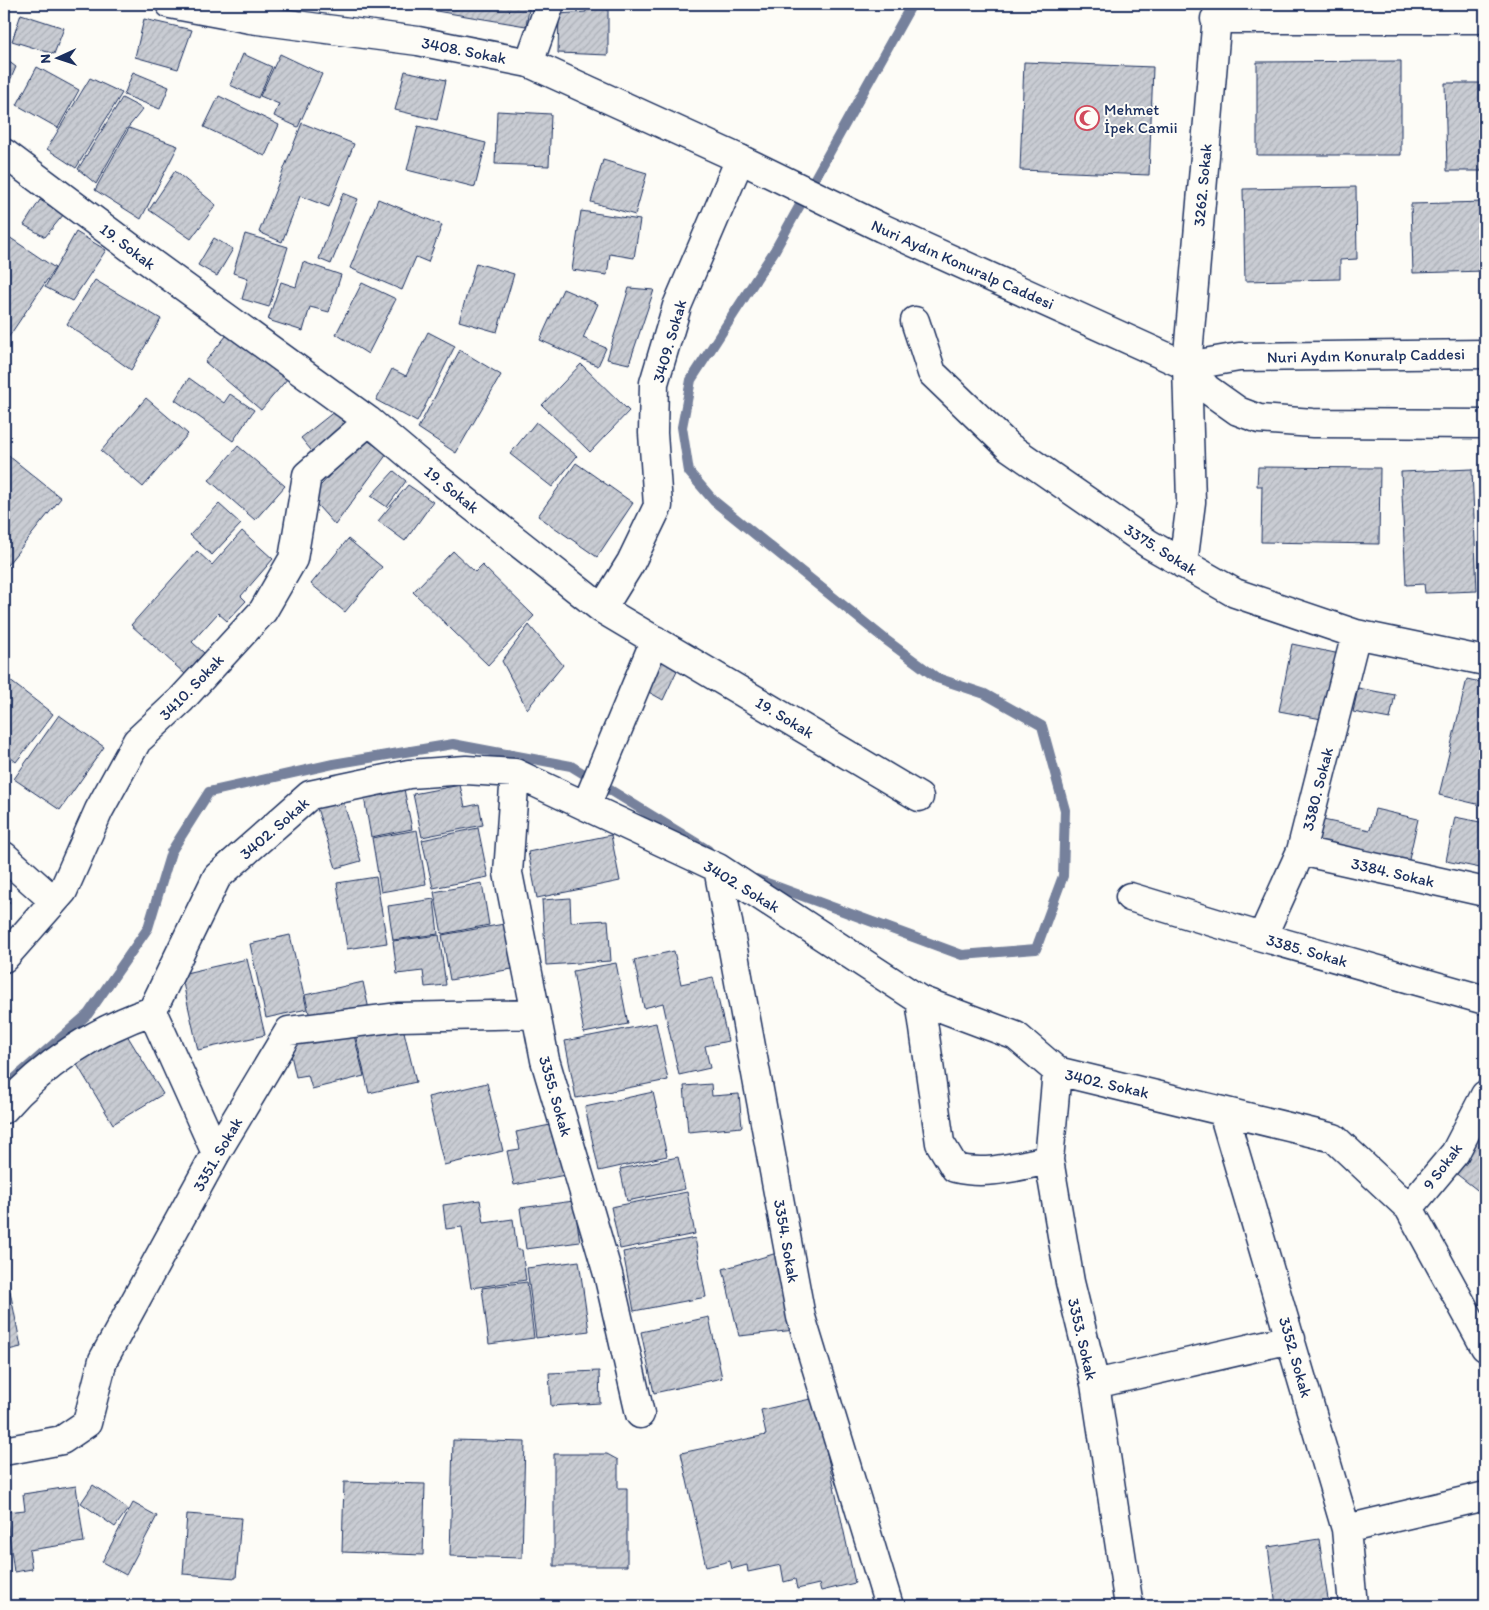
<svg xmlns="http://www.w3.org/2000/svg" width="1489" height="1610" viewBox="0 0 1489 1610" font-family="Itim,sans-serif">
	<defs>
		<pattern id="building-hatch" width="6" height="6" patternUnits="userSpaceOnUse" patternTransform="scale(1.25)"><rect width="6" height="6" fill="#c9ccd3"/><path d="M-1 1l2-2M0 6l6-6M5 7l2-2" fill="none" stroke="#acb0b8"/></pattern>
	</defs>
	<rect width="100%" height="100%" fill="#fdfcf7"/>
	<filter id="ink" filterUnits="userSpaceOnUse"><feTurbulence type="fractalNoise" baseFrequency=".02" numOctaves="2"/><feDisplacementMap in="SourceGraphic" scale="10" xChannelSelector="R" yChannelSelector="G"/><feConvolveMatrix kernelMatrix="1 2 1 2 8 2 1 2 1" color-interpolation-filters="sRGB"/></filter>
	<g filter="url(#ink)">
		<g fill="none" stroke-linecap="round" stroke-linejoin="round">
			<path stroke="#76819c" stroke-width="10" d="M756,879l206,76 74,-6 27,-73 2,-66 -23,-84 -57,-32 -48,-16 -51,-38 -172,-139 -25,-29 -7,-45 9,-47 84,-130 137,-246
				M4,1088l84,-74 60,-86 23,-76 38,-60 124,-28 120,-20 118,22 137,84"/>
		</g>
		<path fill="url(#building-hatch)" stroke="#1b2f5e" d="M413,4h117l-4,22 -114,-19z
			M586,4h22v51l-50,-2 1,-39 27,-2z
			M21,14l43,14 -10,26 -42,-13z
			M144,19l48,11 -14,39 -43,-12z
			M243,54l29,13 -14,31 -28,-13z
			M280,54l42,20 -24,53 -24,-11 5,-12 -19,-8z
			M4,58l12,9 -12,27z
			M1401,61v94h-144v-93z
			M1024,62l129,5 -4,108 -129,-5z
			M37,67l42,23 -21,38 -41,-23z
			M405,71l41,9 -9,40 -42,-10z
			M133,72l36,15 -9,22 -36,-14z
			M90,78l32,15 -46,75 -29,-19z
			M1445,83h40v88h-38z
			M219,96l60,29 -14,31 -61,-29z
			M122,98l21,11 -17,21 -30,54 -18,-15z
			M497,111l54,3 -2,52 -54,-2z
			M302,123l52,21 -25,63 -29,-11 -18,46 -23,-10z
			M418,126l68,17 -11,44 -68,-17z
			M129,128l49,18 -37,73 -46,-29z
			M603,160l44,13 -12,42 -44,-13z
			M175,171l41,34 -25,34 -42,-29z
			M1356,187l1,72 -17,1v19l-95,2 -2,-92z
			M343,193l15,6 -27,65 -12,-5z
			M378,199l64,26 -14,37 -12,-5 -14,33 -52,-22z
			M40,200l24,14 -19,23 -21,-12z
			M1485,202v69l-72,2 -2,-69z
			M581,211l59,9 -6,38 -24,-4 -3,21 -35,-5z
			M76,232l30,18 -34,51 -27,-14z
			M245,234l43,13 -19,60 -27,-8 6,-21 -15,-5z
			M9,237l46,31 -51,76v-100z
			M214,238l19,11 -16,27 -19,-11z
			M303,262l38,13 -12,37 -19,-5 -7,24 -35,-11 13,-38 15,5z
			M476,263l38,11 -17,58 -38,-11z
			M95,280l66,39 -30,51 -64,-46z
			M362,283l34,16 -28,55 -32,-20z
			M629,288l25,2 -25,74 -22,-5z
			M563,289l35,15 -15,34 23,10 -8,18 -58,-26z
			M231,330l57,48 -27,32 -56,-48z
			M428,332l27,14 -38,76 -41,-22 16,-31 14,7z
			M460,350l41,25 -45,78 -38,-25z
			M581,364l48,47 -39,41 -48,-47z
			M189,378l35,25 6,-9 24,16 -21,31 -58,-41z
			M146,398l42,36 -45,53 -42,-36z
			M335,411l15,18 -34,27 -15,-18z
			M536,422l41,34 -25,31 -42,-33z
			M364,438l23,16 -52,71 -25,-28z
			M238,446l47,40 -30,34 -46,-40z
			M4,452l57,46 -57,71z
			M576,463l57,40 -36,54 -59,-41z
			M1258,467l122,1 -1,76 -118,-2 1,-56h-5z
			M1472,469l5,122 -52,2 -1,-9 -18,1 -5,-113z
			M394,471l12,10 -19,26 -16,-11z
			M408,485l25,17 -28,39 -27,-20z
			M219,504l22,20 -29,31 -22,-20z
			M242,531l31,28 -32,37 5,5 -19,20 -9,-8 -26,29 12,11 -19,21 -54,-49 66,-74 15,14z
			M348,539l34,28 -37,45 -34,-28z
			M453,551l22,21 7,-7 52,51 -46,49 -75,-73z
			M529,625l34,40 -36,44 -25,-48z
			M1292,644l48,10 -13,66 -48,-9z
			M656,648l25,14 -18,38 -25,-14z
			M1467,679l18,4v123l-46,-11z
			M9,680l44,34 -37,48 -12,-10v-66z
			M1358,688l37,7 -5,24 -37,-7z
			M59,715l45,32 -44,63 -46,-31z
			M403,784l9,45 -41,8 -8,-46z
			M460,785l5,22 14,-3 4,21 -61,12 -9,-43z
			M341,794l20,67 -25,7 -21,-66z
			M1375,809l43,10 -10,45 -91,-20 6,-24 47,10z
			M1455,817l30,6v46l-39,-8z
			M478,828l10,49 -55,11 -11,-48z
			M417,830l9,54 -45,8 -9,-54z
			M611,835l9,46 -83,17 -9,-46z
			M376,877l11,66 -40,6 -10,-66z
			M482,883l7,42 -47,9 -8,-42z
			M4,896l6,6 -6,8z
			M570,898l1,24 37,-2 3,41 -65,4 -4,-65z
			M434,899l4,35 -45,6 -5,-34z
			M504,924l8,45 -62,11 -8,-45z
			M290,935l17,74 -41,9 -16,-74z
			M439,935l7,50 -21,2 -2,-16 -26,3 -4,-33z
			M674,951l7,33 32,-7 15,64 -23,5 5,22 -31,7 -16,-72 -19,5 -10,-48z
			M247,959l18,76 -67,15 -17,-76z
			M616,963l12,61 -44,9 -11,-62z
			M363,982l7,32 -58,13 -7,-32z
			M401,1019l15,63 -47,11 -15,-63z
			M656,1023l12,57 -92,18 -11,-57z
			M122,1027l41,67 -50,30 -40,-66z
			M353,1031l11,45 -52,13 -4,-14 -12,2 -7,-31z
			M487,1083l16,68 -59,14 -16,-68z
			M711,1084l1,12 27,-2 3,33 -54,5 -4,-46z
			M653,1092l14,64 -68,15 -14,-64z
			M555,1124l10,51 -51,10 -7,-34 13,-2 -4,-17z
			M1480,1138l5,5v53l-31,-24z
			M678,1157l7,32 -58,12 -7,-32z
			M687,1192l8,42 -75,15 -9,-42z
			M480,1200l4,23 29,-4 4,31h5l4,30 -55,8 -9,-61 -16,2 -3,-24z
			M574,1201l6,41 -54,7 -6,-41z
			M695,1238l11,59 -72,14 -11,-59z
			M777,1253l18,77 -56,6 -16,-67z
			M579,1261l10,70 -53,7 -9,-70z
			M527,1282l7,56 -45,6 -7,-56z
			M10,1291l11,56 -17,4v-59z
			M709,1317l13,61 -68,15 -13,-61z
			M599,1371l1,32 -49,3 -2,-33z
			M815,1398l40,185 -34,8 -2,-7 -22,5 -2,-10 -11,3 -3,-17 -33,7 -1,-7 -15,4 -2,-8 -24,6 -25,-114 85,-18 -5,-25z
			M453,1440l72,2 -3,116 -72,-2z
			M554,1454h53l11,6v28h9v78h-73z
			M344,1482l81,2 -2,71 -81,-3z
			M93,1485l35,24 -13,18 -34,-24z
			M76,1486l8,56 -55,8 3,19 -18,3 -8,-60 19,-2 -2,-16z
			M133,1503l24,13 -31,59 -24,-13z
			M187,1514l54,4 -5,60 -53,-4z
			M1319,1539l10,67h-53l-8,-59z"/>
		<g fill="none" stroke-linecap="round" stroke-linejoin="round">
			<defs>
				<path id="street" d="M1215,19h270
					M529,63l21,-59
					M4,153l139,104 226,164 64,54 169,134 317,188
					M915,321l17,52 77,74 140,97 86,49 121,41 129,27
					M1183,564l8,-62 -4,-136 31,-362
					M602,609l29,-47 27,-56 -5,-73 1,-50 23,-77 63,-147
					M515,773l-7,100 28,141 9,46 63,214 32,140
					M586,806l69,-166
					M1301,851l184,41
					M4,856l50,45
					M718,868l83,449 88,289
					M1130,897l132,40 223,63
					M1262,937l39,-86 55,-217
					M4,958l59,-67 36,-81 38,-69 44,-41 82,-89 30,-52 14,-84 62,-54
					M920,1000l20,143 15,25c32,8 62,-2 94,-8
					M152,1011l64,142
					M1057,1071l-8,89 21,122 25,102 34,222
					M4,1109c38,-44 93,-80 148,-98l65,-134 93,-82 99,-21 57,-4 49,3 203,95 202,132 96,36 41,35 277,67 75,70 76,139
					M1223,1112l123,417 7,77
					M1409,1208l46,-55 30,-58
					M1095,1384l196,-45
					M4,1451l58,-11 25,-17 16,-63 113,-207 73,-122 110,-14 137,-3
					M1346,1529l139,-33"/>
				<path id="secondary" d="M170,4l80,15 168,22 111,22 211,96 142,69 305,138 20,23 31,22 21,8 54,4 172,1
					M1187,366l52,-9 246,-3"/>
			</defs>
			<use href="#street" stroke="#1b2f5e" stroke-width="31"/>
			<use href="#secondary" stroke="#1b2f5e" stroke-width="31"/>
			<use href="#street" stroke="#fdfcf7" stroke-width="28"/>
			<use href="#secondary" stroke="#fdfcf7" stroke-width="28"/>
		</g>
	</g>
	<defs>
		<symbol id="mosque-ring" viewBox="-11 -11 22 22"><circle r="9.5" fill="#fdfcf7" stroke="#d1495b" stroke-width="1.5"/><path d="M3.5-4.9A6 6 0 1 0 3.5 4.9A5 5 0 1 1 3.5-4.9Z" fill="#d1495b"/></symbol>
	</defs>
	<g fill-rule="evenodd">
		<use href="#mosque-ring" x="1073" y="104" width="28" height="28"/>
	</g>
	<g text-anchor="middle" stroke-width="4" stroke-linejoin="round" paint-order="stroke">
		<g font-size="16" fill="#1b2f5e" stroke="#fdfcf7">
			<text transform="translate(464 50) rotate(11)" y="6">3408. Sokak</text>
			<text transform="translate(1202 185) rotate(-85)" y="6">3262. Sokak</text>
			<text transform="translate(128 246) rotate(37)" y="6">19. Sokak</text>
			<text transform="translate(963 264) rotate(24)" y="6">Nuri Aydın Konuralp Caddesi</text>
			<text transform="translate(669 341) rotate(-74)" y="6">3409. Sokak</text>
			<text transform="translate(1366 355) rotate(-1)" y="6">Nuri Aydın Konuralp Caddesi</text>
			<text transform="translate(452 489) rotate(39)" y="6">19. Sokak</text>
			<text transform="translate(1161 549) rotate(32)" y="6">3375. Sokak</text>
			<text transform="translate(191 687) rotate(-46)" y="6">3410. Sokak</text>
			<text transform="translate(785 717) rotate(31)" y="6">19. Sokak</text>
			<text transform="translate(1317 789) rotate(-76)" y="6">3380. Sokak</text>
			<text transform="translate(274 828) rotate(-41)" y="6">3402. Sokak</text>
			<text transform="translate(1393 872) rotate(13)" y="6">3384. Sokak</text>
			<text transform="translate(742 886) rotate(31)" y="6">3402. Sokak</text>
			<text transform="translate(1307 950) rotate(16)" y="6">3385. Sokak</text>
			<text transform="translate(1107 1083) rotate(13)" y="6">3402. Sokak</text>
			<text transform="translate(556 1096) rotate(74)" y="6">3355. Sokak</text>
			<text transform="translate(217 1154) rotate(-60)" y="6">3351. Sokak</text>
			<text transform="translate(1442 1166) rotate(-53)" y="6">9 Sokak</text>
			<text transform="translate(787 1241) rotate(80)" y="6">3354. Sokak</text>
			<text transform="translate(1083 1339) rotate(77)" y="6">3353. Sokak</text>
			<text transform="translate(1296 1357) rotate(74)" y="6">3352. Sokak</text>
		</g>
		<g font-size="16" fill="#1b2f5e" stroke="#fdfcf7" text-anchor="start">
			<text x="1104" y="115">Mehmet<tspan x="1104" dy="18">İpek Camii</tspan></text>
		</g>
	</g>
	<rect width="1489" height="1610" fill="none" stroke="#fdfcf7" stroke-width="20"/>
	<rect x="10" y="10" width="1469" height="1590" fill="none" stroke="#1b2f5e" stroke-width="2" filter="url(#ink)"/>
	<g transform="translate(58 58) rotate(267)" stroke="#fdfcf7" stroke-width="4" paint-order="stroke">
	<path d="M0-4L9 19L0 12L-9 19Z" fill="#1b2f5e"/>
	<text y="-8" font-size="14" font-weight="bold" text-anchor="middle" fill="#1b2f5e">N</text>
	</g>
</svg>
